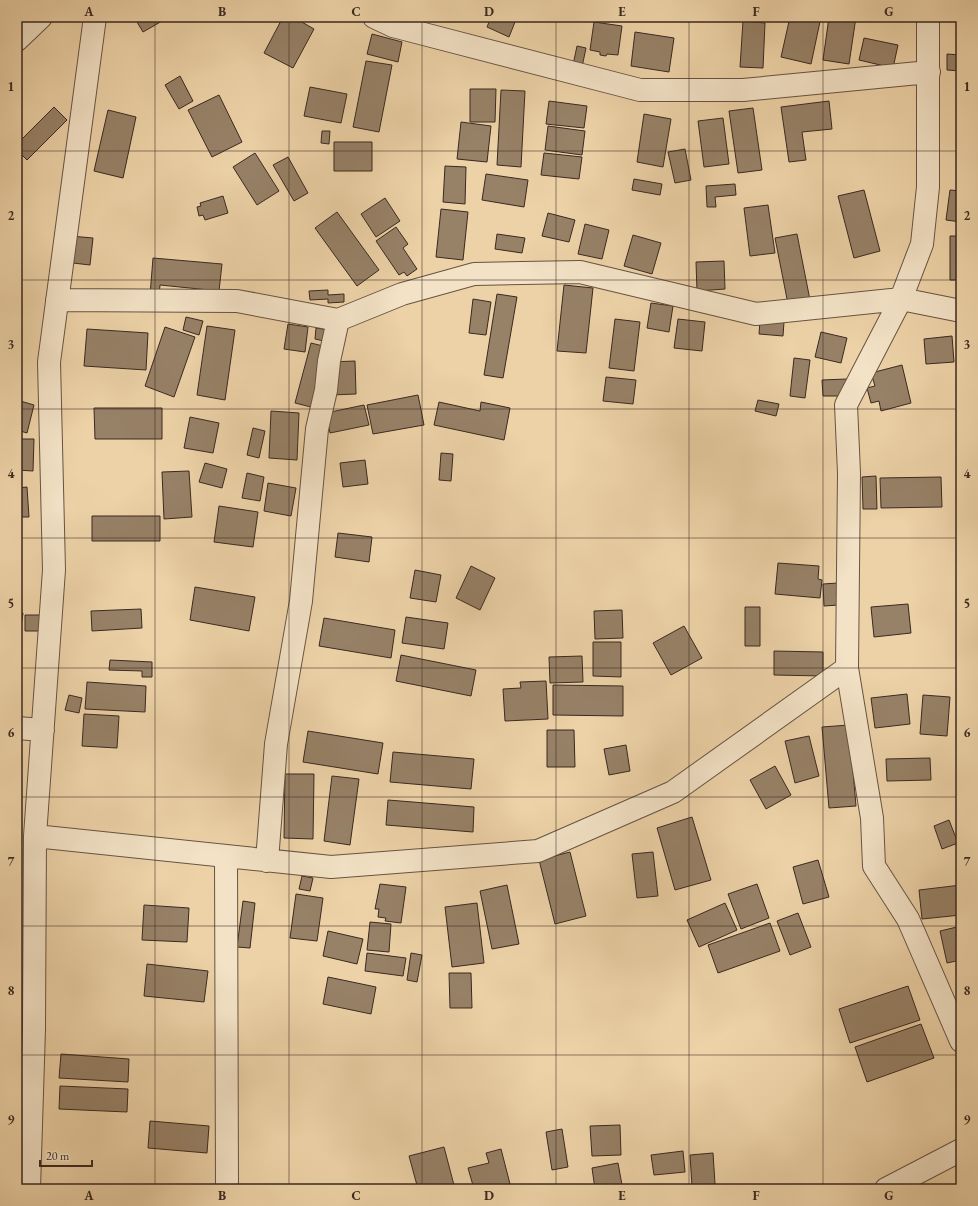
<svg xmlns="http://www.w3.org/2000/svg" width="978" height="1206" viewBox="0 0 978 1206" font-family="'EB Garamond',serif">
	<rect width="100%" height="100%" fill="#edd2a7"/>
	<filter id="stains"><feTurbulence type="fractalNoise" baseFrequency=".005" numOctaves="4"/><feColorMatrix values="0 0 0 0 .2 0 0 0 0 .09 0 0 0 0 .02 0 0 0 .5 -.17"/></filter>
	<radialGradient id="worn" r=".72"><stop offset=".6" stop-color="#630" stop-opacity="0"/><stop offset="1" stop-color="#630" stop-opacity=".3"/></radialGradient>
	<path fill="#978167" stroke="#3a2921" d="M134,17h35l-26,15z
		M283,17h10l21,12 -21,39 -29,-15z
		M491,17h26l-8,20 -22,-10z
		M790,17h31l-10,47 -30,-7z
		M829,17h27l-7,47 -26,-4z
		M743,21l22,2 -2,45 -23,-1z
		M594,22l28,4 -4,29 -11,-1 -1,2 -6,-1v-3l-10,-2z
		M635,32l39,6 -5,34 -38,-6z
		M372,34l30,8 -4,20 -31,-8z
		M864,38l34,7 -5,23 -34,-8z
		M577,46l9,2 -4,19 -9,-2z
		M947,54l14,1v16l-14,-1z
		M366,61l26,4 -13,67 -26,-5z
		M180,76l13,25 -14,8 -14,-24z
		M310,87l37,7 -6,29 -37,-7z
		M470,89h26l-1,33h-25z
		M501,90l24,1 -4,76 -24,-2z
		M219,95l23,47 -30,15 -24,-47z
		M549,101l38,5 -3,22 -38,-4z
		M829,101l3,28 -30,3 4,28 -17,2 -8,-55z
		M54,107l13,13 -40,40 -10,-10v-6z
		M753,108l9,62 -24,3 -9,-62z
		M108,110l28,7 -13,61 -29,-7z
		M644,114l27,5 -8,48 -26,-5z
		M723,118l6,46 -25,3 -6,-46z
		M461,122l30,4 -4,36 -30,-3z
		M548,126l37,5 -3,24 -37,-5z
		M322,131h8l-1,13 -8,-1z
		M334,142h38v29h-38z
		M685,149l6,31 -16,3 -7,-31z
		M255,153l24,38 -22,14 -24,-38z
		M544,153l38,4 -3,22 -38,-4z
		M288,157l20,36 -14,8 -21,-36z
		M445,166l21,1 -1,37 -22,-2z
		M486,174l42,6 -4,27 -42,-7z
		M634,179l28,5 -2,11 -28,-5z
		M735,184l1,11 -21,2 1,10h-9l-1,-21z
		M864,190l16,61 -26,7 -16,-62z
		M950,190l11,1v31l-15,-2z
		M223,196l5,17 -23,7 -2,-5 -4,1 -2,-9 4,-1 -1,-3z
		M385,198l15,23 -24,16 -15,-23z
		M768,205l7,48 -25,3 -6,-48z
		M441,209l27,3 -5,48 -27,-3z
		M337,212l42,58 -22,16 -42,-58z
		M548,213l27,7 -6,22 -27,-6z
		M585,224l24,6 -7,29 -24,-5z
		M396,227l12,17 -5,4 14,21 -10,7 -3,-4 -5,3 -23,-34z
		M497,234l28,4 -3,15 -27,-4z
		M797,234l13,66 -22,4 -13,-66z
		M633,235l28,8 -9,31 -28,-8z
		M70,236l23,2 -3,27 -17,-2z
		M950,236h11v44h-11z
		M153,258l69,6 -3,27 -59,-6 -1,11 -9,-1z
		M724,261l1,28 -28,2 -1,-29z
		M564,285l29,3 -7,65 -29,-2z
		M328,290v5l16,-1v8l-16,1v-4l-18,1 -1,-9z
		M497,294l20,3 -14,81 -19,-3z
		M473,299l18,3 -5,33 -17,-2z
		M651,303l22,3 -4,26 -22,-4z
		M186,317l17,4 -4,14 -16,-5z
		M615,319l25,3 -6,49 -25,-3z
		M678,319l27,3 -3,29 -28,-3z
		M760,320l24,2 -1,14 -24,-2z
		M288,324l20,3 -3,25 -21,-3z
		M207,326l28,4 -10,70 -28,-5z
		M165,327l30,10 -21,60 -29,-11z
		M316,328l14,2 -2,12 -13,-3z
		M87,329l61,4 -2,37 -62,-4z
		M821,332l26,6 -6,25 -26,-6z
		M952,336l2,26 -28,2 -2,-25z
		M311,343l20,5 -16,60 -20,-5z
		M794,358l16,2 -5,38 -15,-2z
		M355,361l1,33 -25,1 -1,-33z
		M902,365l9,38 -30,8 -2,-10 -8,2 -4,-15 8,-2 -4,-13z
		M606,377l30,3 -3,24 -30,-3z
		M847,379v17h-24l-1,-16z
		M418,395l6,30 -51,9 -6,-29z
		M17,400l17,5 -7,28 -10,-3z
		M758,400l21,4 -3,12 -21,-5z
		M439,402l41,9 1,-9 29,6 -6,32 -70,-15z
		M364,405l5,20 -39,8 -4,-20z
		M94,408h68v31h-67z
		M271,411l28,2 -2,47 -28,-2z
		M190,417l29,6 -6,30 -29,-5z
		M253,428l12,3 -6,27 -12,-3z
		M17,439h17l-1,32 -16,-1z
		M441,453l12,1 -2,27 -12,-1z
		M365,460l3,24 -25,3 -3,-24z
		M205,463l22,6 -5,19 -23,-6z
		M189,471l3,46 -28,2 -2,-47z
		M247,473l17,4 -4,24 -18,-3z
		M876,476l1,33h-14l-1,-32z
		M941,477l1,30 -61,1 -1,-30z
		M268,483l28,5 -5,28 -27,-5z
		M27,487l2,30h-12v-29z
		M219,506l39,6 -5,35 -39,-5z
		M92,516h68v25h-68z
		M338,533l34,4 -3,25 -34,-5z
		M778,563l41,3 -1,13 4,1 -2,18 -45,-4z
		M471,566l24,12 -15,32 -24,-12z
		M415,570l26,5 -5,27 -26,-4z
		M838,583l1,22 -15,1 -1,-22z
		M195,587l60,10 -6,34 -59,-11z
		M908,604l3,29 -37,4 -3,-30z
		M745,607h15v39h-15z
		M141,609l1,19 -50,3 -1,-20z
		M622,610l1,28 -28,1 -1,-28z
		M17,612l6,1 -2,14 -4,-1z
		M25,615h18v16h-18z
		M406,617l42,6 -4,26 -42,-6z
		M324,618l71,12 -4,28 -72,-12z
		M684,626l18,32 -31,17 -18,-32z
		M593,642h28v35l-28,-1z
		M774,651l49,1v24l-49,-1z
		M401,655l75,15 -5,26 -75,-15z
		M582,656l1,26 -33,1 -1,-26z
		M110,660l42,2v15h-10v-6l-33,-1z
		M546,681l2,38 -43,2 -2,-32 18,-1 -1,-6z
		M87,682l59,4 -1,26 -60,-3z
		M553,685l70,1v30l-70,-1z
		M907,694l3,30 -35,4 -4,-30z
		M69,695l13,3 -3,15 -14,-3z
		M923,695l27,2 -3,39 -27,-2z
		M84,714l35,2 -2,32 -35,-2z
		M849,725l7,81 -27,2 -7,-81z
		M547,730h27l1,37h-28z
		M308,731l75,12 -5,31 -75,-12z
		M809,736l10,40 -24,7 -10,-42z
		M626,745l4,26 -21,4 -5,-26z
		M393,752l81,7 -3,30 -81,-7z
		M930,758l1,22 -44,1 -1,-22z
		M775,766l16,29 -25,14 -16,-29z
		M285,774h29l-1,65 -29,-1z
		M332,776l27,3 -9,66 -26,-4z
		M388,800l86,7 -1,25 -87,-7z
		M692,817l19,63 -36,10 -18,-62z
		M949,820l9,23 -16,6 -8,-23z
		M570,852l16,64 -31,8 -16,-64z
		M653,852l5,44 -21,2 -5,-44z
		M818,860l11,37 -26,7 -10,-37z
		M302,876l11,2 -3,13 -11,-2z
		M380,884l26,3 -5,36 -16,-2 1,-3 -8,-1 1,-8h-4z
		M757,884l12,34 -28,11 -13,-35z
		M507,885l12,59 -27,5 -12,-58z
		M961,885v30l-39,4 -3,-29z
		M296,894l27,4 -6,43 -27,-3z
		M243,901l12,2 -5,45 -13,-1z
		M477,903l7,60 -32,4 -7,-60z
		M725,903l12,27 -38,17 -12,-27z
		M144,905l45,3 -2,34 -45,-2z
		M798,913l13,34 -21,8 -13,-34z
		M370,922l21,2 -2,28 -22,-2z
		M770,923l10,28 -62,22 -10,-28z
		M961,926v34l-14,3 -7,-32z
		M328,931l35,8 -6,25 -34,-8z
		M367,953l39,5 -3,18 -38,-5z
		M411,953l11,2 -5,27 -10,-2z
		M147,964l61,7 -4,31 -60,-6z
		M449,973h22l1,35h-22z
		M328,977l48,10 -5,27 -48,-10z
		M908,986l12,34 -70,23 -11,-34z
		M921,1024l13,34 -67,24 -12,-35z
		M61,1054l68,5 -1,23 -69,-4z
		M60,1086l68,3 -1,23 -68,-3z
		M150,1121l59,5 -2,27 -59,-5z
		M620,1125l1,30 -29,1 -2,-30z
		M562,1129l6,38 -16,3 -6,-38z
		M444,1147l11,42h-37l-9,-33z
		M501,1149l10,39 -37,1 -6,-21 21,-5 -3,-10z
		M683,1151l2,21 -31,3 -3,-20z
		M713,1153l2,31 -23,2 -2,-31z
		M618,1163l4,22 -27,4 -3,-21z"/>
	<g fill="none" stroke-linecap="round" stroke-linejoin="round">
		<defs>
			<path id="minor" d="M374,17l19,9 247,64h103l186,-18
				M928,17v170l-6,57 -21,55 -55,106 3,68 -2,195 25,150 2,48 34,53 53,122
				M17,40l24,-23
				M57,300l180,1 101,19 64,-26 72,-20 106,-2 176,42 145,-15 60,12
				M17,728l26,2
				M35,836l296,31 207,-16 135,-59 174,-124
				M226,856l1,333
				M267,861l9,-117 25,-143 16,-172 9,-39 3,-29 9,-41
				M29,1189l5,-160 1,-193 19,-266 -5,-208 46,-345
				M886,1189l75,-39"/>
		</defs>
		<use href="#minor" stroke="#675342" stroke-width="24"/>
		<use href="#minor" stroke="#f3e2c6" stroke-width="22"/>
	</g>
	<path fill="none" stroke="#3a2921" stroke-width="1" stroke-opacity="0.55" d="M155,17v1172M289,17v1172M422,17v1172M556,17v1172M689,17v1172M823,17v1172M17,151h944M17,280h944M17,409h944M17,538h944M17,668h944M17,797h944M17,926h944M17,1055h944"/>
	<rect width="978" height="1206" fill="none" stroke="#edd2a7" stroke-width="44"/>
	<path d="M40 1160v6h52v-6" fill="none" stroke="#3a2921" stroke-width="2"/>
	<text x="46" y="1160" font-size="12" fill="#3a2921" stroke="#f3e2c6" stroke-width="3" paint-order="stroke">20 m</text>
	<rect x="22" y="22" width="934" height="1162" fill="none" stroke="#3a2921" stroke-width="1.5"/>
	<g font-size="13" text-anchor="middle" font-weight="bold" fill="#3a2921">
		<text x="89" y="16">A</text>
		<text x="222" y="16">B</text>
		<text x="356" y="16">C</text>
		<text x="489" y="16">D</text>
		<text x="622" y="16">E</text>
		<text x="756" y="16">F</text>
		<text x="889" y="16">G</text>
		<text x="11" y="91">1</text>
		<text x="967" y="91">1</text>
		<text x="11" y="220">2</text>
		<text x="967" y="220">2</text>
		<text x="11" y="349">3</text>
		<text x="967" y="349">3</text>
		<text x="11" y="478">4</text>
		<text x="967" y="478">4</text>
		<text x="11" y="608">5</text>
		<text x="967" y="608">5</text>
		<text x="11" y="737">6</text>
		<text x="967" y="737">6</text>
		<text x="11" y="866">7</text>
		<text x="967" y="866">7</text>
		<text x="11" y="995">8</text>
		<text x="967" y="995">8</text>
		<text x="11" y="1124">9</text>
		<text x="967" y="1124">9</text>
		<text x="89" y="1200">A</text>
		<text x="222" y="1200">B</text>
		<text x="356" y="1200">C</text>
		<text x="489" y="1200">D</text>
		<text x="622" y="1200">E</text>
		<text x="756" y="1200">F</text>
		<text x="889" y="1200">G</text>
	</g>
	<rect width="100%" height="100%" filter="url(#stains)"/>
	<rect width="100%" height="100%" fill="url(#worn)"/>
</svg>
